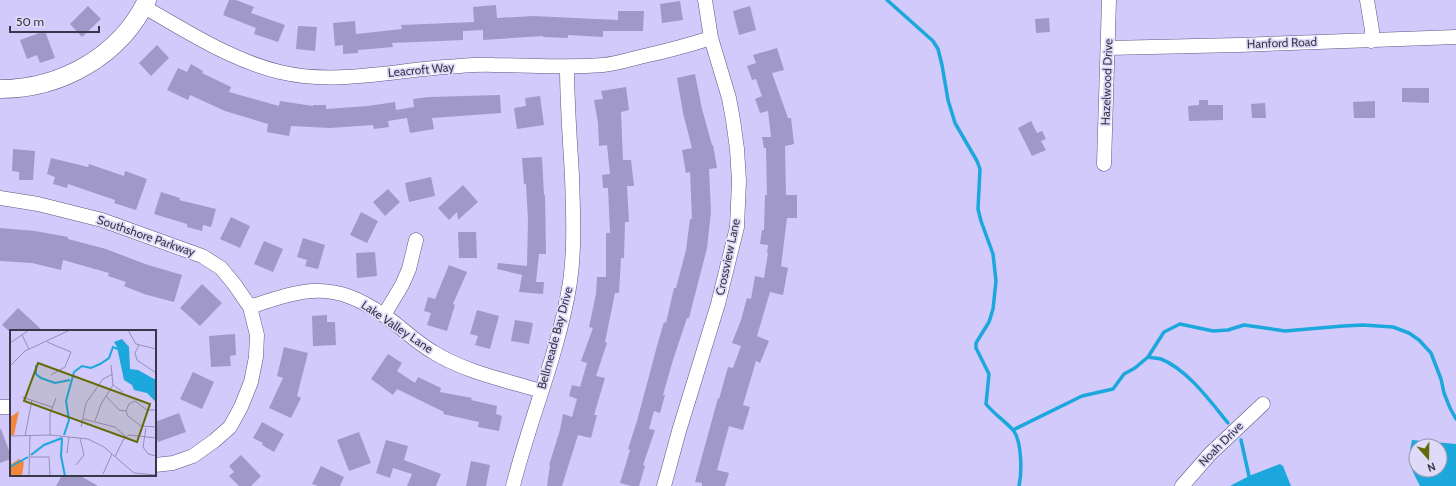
<svg xmlns="http://www.w3.org/2000/svg" width="1456" height="486" viewBox="0 0 1456 486" font-family="Cabin,sans-serif">
	<rect width="100%" height="100%" fill="#d1cafb"/>
	<path fill="#1ca7dd" fill-rule="evenodd" d="M1412,440l44,4v42h-36c-10,-20 -13,-23 -8,-46zM1416,446h24v24h-24z
		M1280,464l3,2 8,20h-61l19,-10z"/>
	<g fill="none" stroke-linecap="round" stroke-linejoin="round">
		<path stroke="#1ca7dd" stroke-width="3.5" d="M887,0l46,41 5,8 4,16 6,35 7,23 22,38 3,8 -2,40 3,12 12,33 3,27 -3,28 -4,13 -13,21v5l13,26 -3,30c8,10 19,17 27,26 9,11 9,43 6,56
			M1148,357c4,1 9,1 13,2 26,10 50,43 67,64
			M1013,430l69,-34 31,-7 11,-15 11,-6 13,-11 16,-25 16,-8 33,7 15,-1 16,-5 41,6 58,-5 20,-1 30,2 16,6 10,7 12,13 10,26 3,14 6,15 6,11
			M1241,440l8,36 4,10"/>
	</g>
	<path fill="#a098c7" d="M229,0h7l18,7 -3,6 34,12 -7,17 -24,-8 2,-6 -33,-13z
		M680,1l3,19 -21,3 -2,-19z
		M496,5l1,13 36,-2 85,4v-9h26l-1,20h-40v6l-35,-2v3l-25,-1v-1l-60,4v-10l-20,1v9l-71,3 1,4 -35,3v3l-15,1v-9l-8,1 -2,-23 22,-2 1,13 46,-5 -1,-4 73,-3 -1,-15z
		M88,6l13,13 -19,18 -12,-13z
		M750,6l6,24 -17,5 -6,-24z
		M1049,18l1,14 -14,1 -1,-14z
		M298,26l19,1 -2,24 -19,-2z
		M45,31l10,27 -15,5 -3,-8 -10,4 -7,-19z
		M157,45l12,13 -18,18 -12,-13z
		M777,48l7,22 -12,3 16,45h3l3,26 -9,2 1,49h11v23h-10l-6,48 7,2 -5,27 -13,-3 -13,44 12,5 -9,22 -4,-2 -13,44 7,2 -7,23 -14,-4 -12,44 12,3 -4,13h-23v-3l-7,-1 23,-84 1,1 9,-32 5,1 8,-22 -9,-3 9,-23 6,-22 4,1 4,-23 9,2 4,-25h-1l1,-8 -8,-1 2,-14h2l1,-35h2l-1,-47h-2l-2,-11h9l-3,-26 -8,2 -5,-14 7,-3 -6,-17 -4,1 -5,-14 9,-3 -3,-8z
		M191,64l12,7 -1,2 29,14 -2,5 50,14 1,-5 33,5v-1h13v4l42,-3 27,-4 1,8 18,-3 -1,-8 16,-2 71,-2 1,18 -69,5 2,11 -24,4 -3,-15 -19,3 1,6 -15,2 -1,-4 -43,3 -39,-2 -2,10 -22,-4 1,-8 -43,-13 -35,-16 -2,5 -21,-10 11,-22 9,4z
		M695,74l7,35 10,36h1l4,23 -8,1 2,43 -4,36 -18,70h-2l-14,42 -10,35h2l-5,18 -6,-2 -5,18 6,1 -12,35 2,1 -6,20h-8l-11,-3 10,-33 -2,-1 9,-28 20,-75 7,-24 2,1 8,-35h2l10,-38 4,-31h2l-2,-47 -4,1 -4,-23 10,-2 -9,-35 -6,-35z
		M626,87l3,23 -8,2 2,48h8l3,26h-7l2,36h-4l-1,36h-3l-2,35h-4l-10,49 2,1 -11,33 9,2 -11,37h3l-6,23 -13,-3 -16,51h-15l3,-21h-1l11,-35 3,-16 9,3 5,-18 -8,-3 3,-11 8,2 7,-24 -6,-2 12,-33 -4,-1 7,-33 1,-17h9v-44h4l-2,-45h-5l-1,-13 8,-1 -3,-29 -8,1 -1,-23 -4,-23 9,-1 -2,-8z
		M1402,88h27v15l-27,-1z
		M540,96l4,29 -27,4 -3,-21 12,-2 -1,-8z
		M1199,100h9v5h15v15l-34,1 -1,-15 11,-1z
		M1375,101v17h-21l-1,-16z
		M1265,103l1,15h-14l-1,-14z
		M1031,121l6,12 5,-2 4,8 -5,2 5,9 -14,6 -14,-28z
		M13,149l22,2 -2,29h-14v-8l-7,-1z
		M542,157l2,38h1l1,59h-7l-3,28h8l-1,12 -24,-2 3,-17 -25,-6 1,-6 29,3 1,-46 -2,-36h-2l-2,-26z
		M51,158l37,9 1,-3 35,12 1,-5 22,8 -11,31 -22,-7 1,-3 -47,-16 -1,4 -14,-4 2,-7 -8,-3z
		M431,177l4,19 -26,6 -4,-19z
		M463,185l15,17 -20,18 -1,-8 -8,8 -11,-12z
		M388,189l12,13 -15,14 -12,-14z
		M161,192l19,6 -1,2 37,9 -5,18 -8,-2 -1,6 -15,-4v-3l-33,-10z
		M361,212l17,9 -11,22 -17,-8z
		M231,217l19,9 -10,22 -20,-9z
		M0,228l35,3 33,6v2l38,10 39,15 37,11 -8,27 -30,-8 -20,-8 2,-4 -18,-6 1,-3 -46,-13 -2,10 -29,-7 -32,-2z
		M458,232h18l1,26h-18z
		M303,238l22,7 -7,24 -13,-3 2,-6 -10,-3z
		M264,241l19,8 -10,23 -19,-8z
		M375,252l2,24 -20,2 -1,-25z
		M449,265l18,7 -14,32 2,1 -8,26 -20,-6 4,-12 -7,-2 4,-14 7,2z
		M202,284l20,19 -22,23 -20,-18z
		M18,308l25,23h-34l-7,-6z
		M477,310l22,6 -9,33 -15,-4 3,-9 -8,-2z
		M327,315v7h8l1,23 -23,1 -1,-30z
		M515,320l18,3 -4,21 -18,-3z
		M235,334l1,21 -6,1 1,10 -20,1 -2,-31z
		M284,347l24,6 -11,43 4,2 -10,20 -22,-10 14,-30 -6,-2z
		M388,354l14,9 -5,8 18,12 3,-6 23,11 -1,4 32,6 -1,2 26,6 -1,8 6,2 -3,15 -21,-4 1,-5 -36,-8 1,-2 -47,-23 -4,6 -22,-16z
		M193,372l21,10 -12,27 -22,-10z
		M179,413l7,19 -28,10 -3,-8v-12z
		M262,422l22,12 -10,18 -12,-7 1,-2 -10,-5z
		M0,429h1l10,27v3l-11,4z
		M359,432l12,31 -22,8 -12,-31z
		M386,440l22,6 -4,14 37,14 -5,12h-29l5,-12 -19,-6 -3,10 -14,-5z
		M241,455l20,21 -10,10h-12l-10,-10 5,-4 -5,-6z
		M471,461l19,4 -4,21h-20z
		M321,466l23,11 -4,9h-22l-6,-2z
		M62,475h17l19,11h-42z"/>
	<g fill="none" stroke-linecap="round" stroke-linejoin="round">
		<defs>
			<path id="minor" d="M1367,0l5,30 -1,11
				M144,7c43,24 86,53 136,65 54,13 111,-1 165,-5 16,-1 33,-3 49,-2 36,0 72,3 109,0 13,-1 28,-6 41,-9 23,-5 45,-11 67,-18
				M1108,48l131,-3 217,-8
				M1104,164l5,-164
				M0,198l38,6 64,16 100,36 19,12 14,17 15,22 7,28 -1,22 -5,25 -10,25 -11,20 -16,14 -21,15 -20,7 -18,2
				M250,307c56,-19 83,-27 135,9 16,11 31,26 48,36 32,20 72,28 108,39
				M384,315l18,-30 7,-16 7,-29
				M0,407h11
				M513,486c17,-68 46,-134 57,-204 5,-35 3,-71 2,-106 -2,-36 -5,-73 -5,-109
				M664,486l15,-55 39,-127 19,-77 2,-46 -2,-32 -4,-29 -4,-22 -18,-60 -6,-38
				M1182,486l28,-32 53,-50"/>
			<path id="tertiary" d="M0,89c61,0 120,-33 147,-89"/>
		</defs>
		<use href="#minor" stroke="#5e5781" stroke-width="15"/>
		<use href="#tertiary" stroke="#5e5781" stroke-width="19"/>
		<use href="#minor" stroke="#fff" stroke-width="14"/>
		<use href="#tertiary" stroke="#fff" stroke-width="18"/>
	</g>
	<g text-anchor="middle" stroke-width="3.5" stroke-linejoin="round" paint-order="stroke">
		<g font-size="12" fill="#3a374b" stroke="#dedaf8">
			<text transform="translate(1282 43) rotate(-2)" y="4">Hanford Road</text>
			<text transform="translate(421 70) rotate(-5)" y="4">Leacroft Way</text>
			<text transform="translate(1107 82) rotate(-88)" y="4">Hazelwood Drive</text>
			<text transform="translate(146 236) rotate(19)" y="4">Southshore Parkway</text>
			<text transform="translate(728 257) rotate(-78)" y="4">Crossview Lane</text>
			<text transform="translate(397 327) rotate(34)" y="4">Lake Valley Lane</text>
			<text transform="translate(555 338) rotate(-75)" y="4">Bellmeade Bay Drive</text>
			<text transform="translate(1221 444) rotate(-45)" y="4">Noah Drive</text>
		</g>
	</g>
	<g transform="translate(10 330)">
		<rect width="146" height="146" fill="#d1cafb"/>
		<path d="M9,81l-5,24h-4v-20l2,1zM9,129l5,3 -2,14h-12v-11z" fill="#f3873d"/>
		<path d="M112,9l7,8 1,22 8,1 18,10v22l-9,-9 -13,-3 -2,-5 -8,-5 -7,-33 -3,-5z" fill="#1ca7dd"/>
		<path fill="none" stroke="#1ca7dd" stroke-width="2" d="M26,35v9l5,4 14,5 15,-3M54,105l5,-15 -3,-19 8,-29 8,-6 9,2 9,-4 9,-6 4,-11 5,2M52,108l-1,18 4,20M21,125l13,-10 18,-7M0,137l18,-10"/>
		<path fill="none" stroke="#958fb5" stroke-width="1" d="M118,0l8,14 20,5M12,5l7,14M37,12l24,10 -6,15 -14,8M0,13l19,-13M129,15l-4,8 2,7 19,13M0,36l15,-15 45,-21M103,55l10,7M96,66l13,14 7,1M12,67l30,10M146,80h-9l-12,-9 -6,3 -3,7 2,5 13,10 15,1M73,89l32,8 11,10M85,91l6,-17 12,-19 -2,-20M71,97l5,-24 17,-24 10,-5M136,98l-3,19 5,7 8,2M40,105v-21l6,-16M0,106l40,-1 38,4 16,8 30,26 22,2M15,106l7,-36M57,123l2,-16M20,127h19l1,19M105,127l8,-17 6,-5 27,3M66,135l8,-10 -4,-17M93,144l9,-20M19,146l1,-40"/>
		<path fill="#666907" fill-opacity="0.15" stroke="#666907" stroke-width="2" d="M28,33l112,41 -13,38 -113,-41z"/>
		<rect width="146" height="146" fill="none" stroke="#3a374b" stroke-width="2"/>
	</g>
	<g transform="translate(1428 458) rotate(160)"><circle r="19" fill="#dedaf8" stroke="#9c99b3"/>
	<path d="M0-3L7 15L0 10L-7 15Z" fill="#666907"/>
	<text y="-6" font-size="11" font-weight="bold" text-anchor="middle" fill="#3a374b">N</text>
	</g>
	<path d="M10 26v6h89v-6" fill="none" stroke="#3a374b" stroke-width="2"/>
	<text x="16" y="26" font-size="12" fill="#3a374b" stroke="#dedaf8" stroke-width="3" paint-order="stroke">50 m</text>
</svg>
